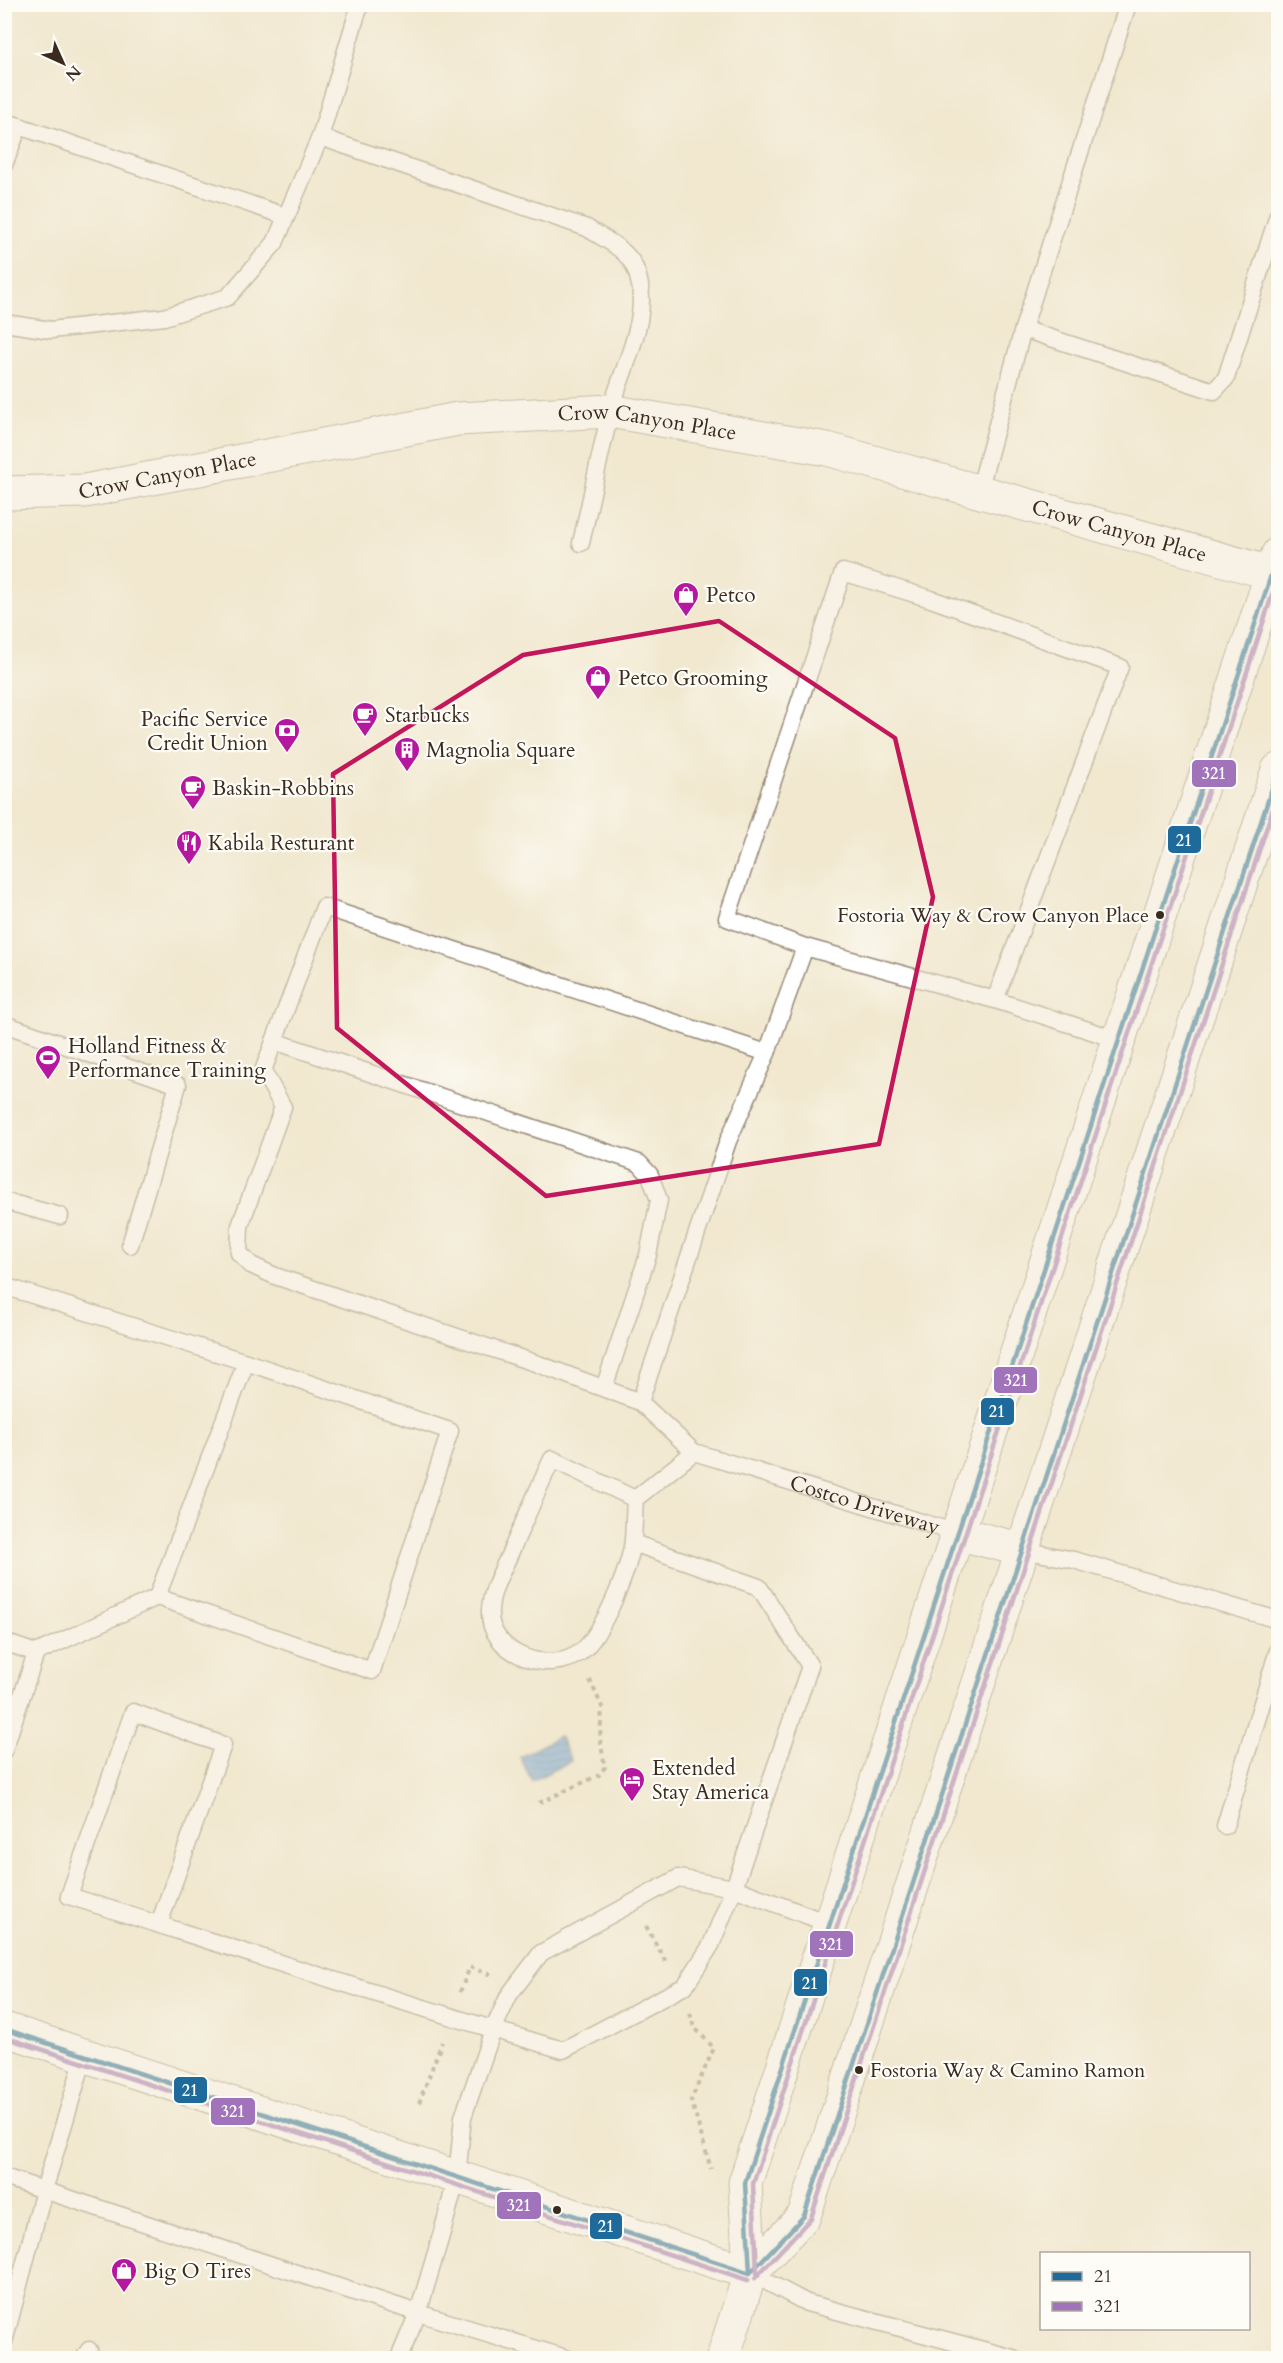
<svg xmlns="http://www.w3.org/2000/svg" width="1283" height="2363" viewBox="0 0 1283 2363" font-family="Cardo,serif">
	<defs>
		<pattern id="water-rules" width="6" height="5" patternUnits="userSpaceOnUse" patternTransform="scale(1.5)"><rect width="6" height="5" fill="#6aa0d7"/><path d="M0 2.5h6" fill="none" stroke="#5883ae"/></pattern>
	</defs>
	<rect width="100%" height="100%" fill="#fdfcf7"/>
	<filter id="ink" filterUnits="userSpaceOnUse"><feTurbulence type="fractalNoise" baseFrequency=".0167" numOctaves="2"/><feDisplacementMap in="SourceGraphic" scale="12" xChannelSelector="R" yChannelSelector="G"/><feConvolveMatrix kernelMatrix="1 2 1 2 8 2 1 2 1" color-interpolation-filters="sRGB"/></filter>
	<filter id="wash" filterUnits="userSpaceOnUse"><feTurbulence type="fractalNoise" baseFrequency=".008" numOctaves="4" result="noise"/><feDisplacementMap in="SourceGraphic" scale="24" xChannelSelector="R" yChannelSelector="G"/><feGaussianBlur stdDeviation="1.35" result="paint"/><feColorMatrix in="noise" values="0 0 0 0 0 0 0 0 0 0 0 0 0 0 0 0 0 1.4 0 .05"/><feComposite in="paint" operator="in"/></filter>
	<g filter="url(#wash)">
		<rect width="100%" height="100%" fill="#f1e8cf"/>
		<path fill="url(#water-rules)" stroke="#52657a" stroke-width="1.5" d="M559,1736l12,25 -39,20 -12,-24z"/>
	</g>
	<g filter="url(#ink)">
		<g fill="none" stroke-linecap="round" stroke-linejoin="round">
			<defs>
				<g id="service">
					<path d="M4,121l281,95"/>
					<path d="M320,137l40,-133"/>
					<path d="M4,165l15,-39"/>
					<path d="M4,323l47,7 113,-13 64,-20 47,-54 45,-106 267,91c17,11 40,21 48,40 20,46 -15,102 -25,146 -11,43 -19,86 -29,129"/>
					<path d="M1023,329l191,62 12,-13 52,-163"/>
					<path d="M979,491l44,-162 105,-325"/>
					<path d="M995,1000l125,-333 -189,-68 -88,-27 -116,346 78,29 190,53 124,40"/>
					<path d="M4,1024l174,61 -48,160"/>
					<path d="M274,1041l365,122 11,12 9,25 -11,55 -44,133"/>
					<path id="s1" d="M767,1053l-443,-146 -61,164 20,36 -43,119 -1,27 12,12 24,11 263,88 102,38 54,50 263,81"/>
					<path d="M4,1201l56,15"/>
					<path d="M4,1286l242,76 204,69 -78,240 -215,-74"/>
					<path d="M640,1402l88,-261 39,-88 38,-106"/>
					<path d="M635,1499l-83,-40c-14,30 -27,61 -41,92 -8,19 -20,38 -21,59 -3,44 61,67 92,41 21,-18 48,-83 51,-111 1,-13 1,-27 2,-41l59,-47"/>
					<path d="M1023,1550l51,10 204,60"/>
					<path d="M4,1642l32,11 121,-56 89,-235"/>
					<path d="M4,1750l32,-97"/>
					<path d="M1225,1826l53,-176"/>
					<path d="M159,1924l64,-179 -90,-33 -64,184c164,52 328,106 494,154l122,-64 26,-41 23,-57 76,-222 -51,-79 -126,-44"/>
					<path d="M4,2177l414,136 148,45"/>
					<path d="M750,2273l57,30 206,55"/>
					<path d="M4,2342l40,-152 41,-136"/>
					<path d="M84,2358l5,-8"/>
					<path d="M399,2358l19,-45 25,-84 14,-52 6,-60 30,-87 16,-35 32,-42 137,-75 56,10 96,36"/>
				</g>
				<path id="minor" d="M723,2358l27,-85"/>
				<g id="tertiary">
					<path id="s2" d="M4,493l81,-2 373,-72 152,-8 217,38 451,126"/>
					<path d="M957,1533l66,17"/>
					<path d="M4,2029l746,244"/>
					<path d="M750,2273l-5,-90 533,-1629"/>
					<path d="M750,2273l54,-57 474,-1446"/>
				</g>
			</defs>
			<use href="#service" stroke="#968976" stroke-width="19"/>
			<use href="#minor" stroke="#968976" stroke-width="35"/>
			<use href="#tertiary" stroke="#968976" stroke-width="35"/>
			<path stroke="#968976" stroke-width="4" stroke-dasharray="4.5 4.5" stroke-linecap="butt" d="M1276,1558h2
				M539,1803l60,-28 6,-8 -5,-28 2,-32 -13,-29
				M646,1926l21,38
				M460,1992l10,-25 18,7 3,-2
				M690,2013l4,14 20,21 -23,52 20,69
				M419,2103l23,-61"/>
			<use href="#service" stroke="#fff" stroke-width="16"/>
			<use href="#minor" stroke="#fff" stroke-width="33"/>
			<use href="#tertiary" stroke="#fff" stroke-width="33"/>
			<defs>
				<path id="bus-1" d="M4,2029l746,244
					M750,2273l-5,-90 533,-1629
					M750,2273l54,-57 474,-1446"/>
				<path id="bus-2" d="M4,2037l744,243
					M757,2273l-4,-89 525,-1607
					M755,2278l56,-60 467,-1425"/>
			</defs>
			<use href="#bus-1" stroke="#fdfcf7" stroke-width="9"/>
			<use href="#bus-2" stroke="#fdfcf7" stroke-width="9"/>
			<use href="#bus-1" stroke="#1e6b9b" stroke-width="4.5"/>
			<use href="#bus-2" stroke="#a173ba" stroke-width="4.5"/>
		</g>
	</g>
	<path d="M0 0H1283V2363H0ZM719,621l176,117 38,159 -54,247 -333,52 -209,-168 -4,-254 190,-119z" fill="#f1e8cf" fill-opacity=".55" fill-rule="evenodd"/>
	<path fill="none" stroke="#c2185b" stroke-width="4.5" stroke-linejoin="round" d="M719,621l176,117 38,159 -54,247 -333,52 -209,-168 -4,-254 190,-119z"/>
	<defs>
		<symbol id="shop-pin" viewBox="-11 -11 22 30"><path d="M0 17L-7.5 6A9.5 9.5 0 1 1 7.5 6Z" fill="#b5179e" stroke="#fdfcf7"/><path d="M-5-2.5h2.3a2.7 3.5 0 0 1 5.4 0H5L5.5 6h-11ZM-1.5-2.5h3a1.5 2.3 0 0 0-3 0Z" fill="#fff"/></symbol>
		<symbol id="cafe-pin" viewBox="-11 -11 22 30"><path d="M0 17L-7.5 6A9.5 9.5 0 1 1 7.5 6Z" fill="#b5179e" stroke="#fdfcf7"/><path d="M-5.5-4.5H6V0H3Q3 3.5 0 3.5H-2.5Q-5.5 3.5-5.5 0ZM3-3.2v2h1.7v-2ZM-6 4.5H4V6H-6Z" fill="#fff"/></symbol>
		<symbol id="bank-pin" viewBox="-11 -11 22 30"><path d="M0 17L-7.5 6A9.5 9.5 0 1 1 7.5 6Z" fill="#b5179e" stroke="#fdfcf7"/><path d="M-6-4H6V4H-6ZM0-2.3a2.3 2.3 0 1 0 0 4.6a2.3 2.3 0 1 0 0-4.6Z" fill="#fff"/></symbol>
		<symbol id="building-pin" viewBox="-11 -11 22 30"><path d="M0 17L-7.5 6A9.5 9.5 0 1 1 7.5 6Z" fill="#b5179e" stroke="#fdfcf7"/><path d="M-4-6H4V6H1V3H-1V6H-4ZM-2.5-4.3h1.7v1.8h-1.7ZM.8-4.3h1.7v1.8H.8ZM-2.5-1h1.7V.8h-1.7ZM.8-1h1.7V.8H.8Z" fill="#fff"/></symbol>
		<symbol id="restaurant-pin" viewBox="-11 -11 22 30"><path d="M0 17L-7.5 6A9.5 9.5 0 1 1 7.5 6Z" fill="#b5179e" stroke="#fdfcf7"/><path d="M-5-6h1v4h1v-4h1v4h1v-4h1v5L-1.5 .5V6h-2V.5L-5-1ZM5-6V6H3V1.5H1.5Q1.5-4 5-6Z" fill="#fff"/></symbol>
		<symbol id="stadium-pin" viewBox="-11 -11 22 30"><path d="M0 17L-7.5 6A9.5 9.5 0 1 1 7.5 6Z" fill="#b5179e" stroke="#fdfcf7"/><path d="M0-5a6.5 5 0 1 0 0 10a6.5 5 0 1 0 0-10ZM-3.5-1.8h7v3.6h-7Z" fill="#fff"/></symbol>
		<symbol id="hotel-pin" viewBox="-11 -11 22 30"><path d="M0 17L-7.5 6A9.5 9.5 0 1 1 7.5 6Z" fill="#b5179e" stroke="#fdfcf7"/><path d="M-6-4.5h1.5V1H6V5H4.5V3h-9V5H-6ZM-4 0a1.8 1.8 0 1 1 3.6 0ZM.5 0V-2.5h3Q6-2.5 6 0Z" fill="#fff"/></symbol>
	</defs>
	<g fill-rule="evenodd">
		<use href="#shop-pin" x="671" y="580" width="30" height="40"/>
		<use href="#shop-pin" x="583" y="663" width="30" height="40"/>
		<use href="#cafe-pin" x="350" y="700" width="30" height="40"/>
		<use href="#bank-pin" x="272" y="716" width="30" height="40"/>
		<use href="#building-pin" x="392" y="735" width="30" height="40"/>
		<use href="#cafe-pin" x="178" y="773" width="30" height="40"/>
		<use href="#restaurant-pin" x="174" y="828" width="30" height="40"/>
		<use href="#stadium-pin" x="33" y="1043" width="30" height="40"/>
		<use href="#hotel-pin" x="617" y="1765" width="30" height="40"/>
		<use href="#shop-pin" x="109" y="2256" width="30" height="40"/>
	</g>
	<g fill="#3b2a1e" stroke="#fdfcf7" stroke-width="2">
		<circle cx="1160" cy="915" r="5"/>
		<circle cx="859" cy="2070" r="5"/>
		<circle cx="557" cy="2210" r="5"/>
	</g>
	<g text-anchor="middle" stroke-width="4.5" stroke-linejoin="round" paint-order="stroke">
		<g font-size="20" fill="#3b2a1e" stroke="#fdfcf7" text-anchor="end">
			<text x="1149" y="922">Fostoria Way &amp; Crow Canyon Place</text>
			<text x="870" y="2077" text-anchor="start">Fostoria Way &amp; Camino Ramon</text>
		</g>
		<g font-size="21" fill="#3b2a1e" stroke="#fdfcf7">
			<text dy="7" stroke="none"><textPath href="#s2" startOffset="651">Crow Canyon Place</textPath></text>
			<text dy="7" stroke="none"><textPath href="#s2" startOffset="165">Crow Canyon Place</textPath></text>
			<text dy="7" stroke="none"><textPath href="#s2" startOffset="1137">Crow Canyon Place</textPath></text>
			<text dy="7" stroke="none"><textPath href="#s1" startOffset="1518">Costco Driveway</textPath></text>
		</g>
		<g font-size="21" fill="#3b2a1e" stroke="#fdfcf7" text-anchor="start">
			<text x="706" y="602">Petco</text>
			<text x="618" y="685">Petco Grooming</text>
			<text x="385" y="722">Starbucks</text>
			<text x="268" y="726" text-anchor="end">Pacific Service<tspan x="268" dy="24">Credit Union</tspan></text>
			<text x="426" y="757">Magnolia Square</text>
			<text x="212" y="795">Baskin-Robbins</text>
			<text x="208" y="850">Kabila Resturant</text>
			<text x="68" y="1053">Holland Fitness &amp;<tspan x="68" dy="24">Performance Training</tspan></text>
			<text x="652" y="1775">Extended<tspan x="652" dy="24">Stay America</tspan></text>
			<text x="144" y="2278">Big O Tires</text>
		</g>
	</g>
	<g stroke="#fdfcf7" stroke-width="2">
		<rect x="1191" y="759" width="46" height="29" rx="6" fill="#a173ba"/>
		<rect x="1167" y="825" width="35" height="29" rx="6" fill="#1e6b9b"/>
		<rect x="993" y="1366" width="45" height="28" rx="6" fill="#a173ba"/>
		<rect x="980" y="1397" width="35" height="29" rx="6" fill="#1e6b9b"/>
		<rect x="809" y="1930" width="45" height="28" rx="6" fill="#a173ba"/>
		<rect x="793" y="1968" width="35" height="29" rx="6" fill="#1e6b9b"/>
		<rect x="173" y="2076" width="35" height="28" rx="6" fill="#1e6b9b"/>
		<rect x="210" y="2097" width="46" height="29" rx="6" fill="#a173ba"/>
		<rect x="496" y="2191" width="46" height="29" rx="6" fill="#a173ba"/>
		<rect x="589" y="2212" width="34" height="28" rx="6" fill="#1e6b9b"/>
	</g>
	<g font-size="16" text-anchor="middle" font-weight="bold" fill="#fff">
		<text x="1214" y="779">321</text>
		<text x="1184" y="846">21</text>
		<text x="1016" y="1386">321</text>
		<text x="997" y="1417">21</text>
		<text x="831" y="1950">321</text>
		<text x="810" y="1989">21</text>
		<text x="190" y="2096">21</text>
		<text x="233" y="2117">321</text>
		<text x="519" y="2211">321</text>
		<text x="606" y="2232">21</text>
	</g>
	<rect width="1283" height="2363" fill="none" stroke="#fdfcf7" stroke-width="24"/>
	<rect x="1040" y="2252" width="210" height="78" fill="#fdfcf7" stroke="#afa8a0" stroke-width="1.5"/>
	<rect x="1052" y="2272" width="30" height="9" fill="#1e6b9b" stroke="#afa8a0" stroke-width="1.5"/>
	<text x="1094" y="2282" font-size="18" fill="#3b2a1e">21</text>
	<rect x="1052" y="2302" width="30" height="9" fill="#a173ba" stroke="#afa8a0" stroke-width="1.5"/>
	<text x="1094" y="2312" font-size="18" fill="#3b2a1e">321</text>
	<g transform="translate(63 63) rotate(135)" stroke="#fdfcf7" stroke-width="4.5" paint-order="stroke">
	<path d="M0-4.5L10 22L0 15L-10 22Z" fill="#3b2a1e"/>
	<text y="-9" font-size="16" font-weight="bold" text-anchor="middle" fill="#3b2a1e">N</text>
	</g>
</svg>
